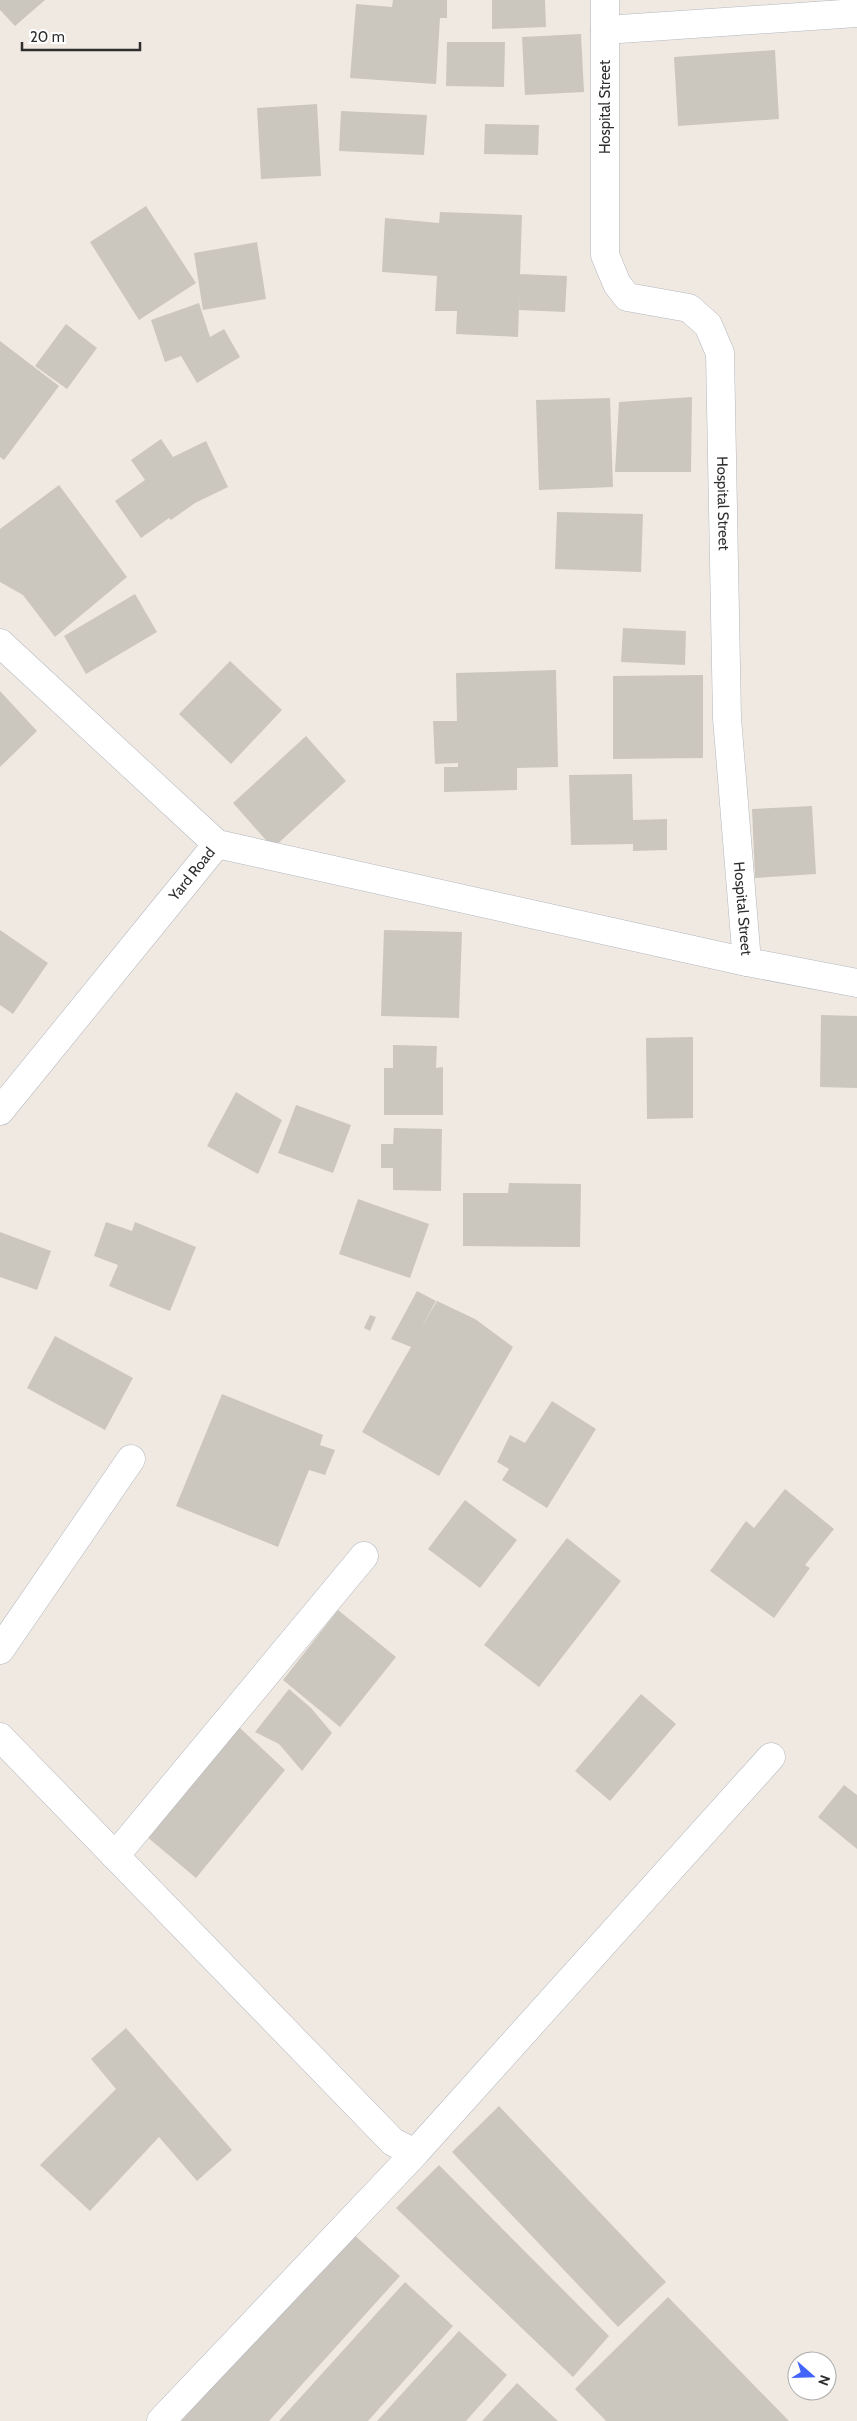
<svg xmlns="http://www.w3.org/2000/svg" width="857" height="2421" viewBox="0 0 857 2421" font-family="Cabin,sans-serif">
	<rect width="100%" height="100%" fill="#efe9e1"/>
	<path fill="#cbc7bf" d="M0,0h45l-30,26 -15,-16z
		M393,0h54v18h-7l-4,66 -86,-6 6,-74 36,3z
		M492,0h53l1,27 -54,2z
		M581,34l3,58 -59,3 -3,-58z
		M447,42h58l-1,45 -58,-1z
		M775,50l4,69 -101,7 -4,-69z
		M317,104l4,72 -60,3 -4,-71z
		M341,111l86,4 -3,40 -85,-4z
		M485,124l54,1 -1,30 -54,-1z
		M146,206l50,77 -57,37 -49,-78z
		M440,212l82,3 -4,122 -62,-3 1,-23h-22l2,-35 -55,-4 3,-54 54,5z
		M257,242l9,57 -63,11 -9,-57z
		M520,274l47,2 -2,36 -46,-2z
		M199,303l11,34 14,-8 16,28 -43,26 -16,-27 -16,6 -14,-42z
		M66,324l31,24 -30,41 -32,-23z
		M0,341l59,45 -55,74 -4,-3z
		M692,397l-1,75h-76l4,-70z
		M610,398l3,89 -74,3 -3,-90z
		M161,439l12,18 33,-16 22,46 -33,16 -24,17 -2,-2 -28,20 -26,-37 30,-21 -14,-20z
		M59,485l68,92 -72,60 -32,-42 -23,-13v-53z
		M557,512l86,2 -2,58 -86,-3z
		M135,594l22,38 -71,42 -22,-38z
		M623,628l63,3 -1,34 -64,-3z
		M230,661l52,49 -51,54 -52,-50z
		M556,670l2,97 -41,1v22l-73,2v-25h14v-4l-23,1 -2,-43h24l-1,-48z
		M703,675v83l-90,1v-83z
		M0,691l37,40 -37,36z
		M306,736l40,45 -73,67 -40,-45z
		M632,774l1,46 34,-1v31l-34,1v-7l-62,1 -2,-70z
		M812,806l4,68 -61,4 -3,-69z
		M0,930l48,33 -35,51 -13,-9z
		M384,930l78,2 -3,86 -78,-2z
		M821,1015l36,1v72l-37,-1z
		M693,1037v81l-46,1 -1,-81z
		M393,1045l44,1 -1,22 7,-1v48h-59v-47h9z
		M236,1092l46,28 -24,54 -51,-28z
		M296,1105l55,20 -18,48 -55,-20z
		M394,1128l48,1 -1,62 -48,-1v-22h-12v-24h12z
		M509,1183l72,1 -1,63 -117,-1v-53h45z
		M358,1199l71,25 -19,54 -71,-24z
		M106,1222l26,9 3,-9 61,25 -26,64 -61,-25 9,-21 -24,-9z
		M0,1232l51,19 -14,39 -37,-13z
		M417,1291l19,10 -15,27 16,-27 38,18 38,28 -74,129 -77,-44 49,-85 -20,-8z
		M370,1315l6,2 -6,14 -6,-3z
		M55,1336l78,42 -28,52 -78,-42z
		M222,1394l101,41 -3,10 15,5 -10,25 -16,-5 -31,77 -102,-41z
		M552,1401l44,28 -49,79 -45,-28 7,-11 -12,-7 13,-27 15,8z
		M785,1489l49,40 -29,36 5,3 -36,50 -64,-47 36,-50 8,7z
		M465,1500l52,40 -37,48 -52,-39z
		M567,1538l54,43 -82,106 -55,-42z
		M338,1610l58,47 -56,70 -57,-47z
		M289,1689l22,19 21,25 -30,38 -23,-27 -24,-12z
		M641,1694l35,30 -66,77 -35,-30z
		M239,1727l46,43 -89,108 -50,-42z
		M844,1785l13,10v54l-39,-32z
		M126,2028l106,122 -35,31 -38,-44 -69,74 -50,-46 76,-76 -25,-30z
		M499,2106l167,176 -48,45 -166,-175z
		M439,2165l170,171 -36,41 -177,-169z
		M351,2232l49,44 -131,145h-88z
		M405,2282l48,44 -85,95h-89z
		M668,2297l121,124h-183l-31,-32z
		M459,2331l48,44 -41,46h-89z
		M517,2383l41,38h-76z"/>
	<g fill="none" stroke-linecap="round" stroke-linejoin="round">
		<defs>
			<g id="minor">
				<path id="s1" d="M605,0v255l12,29 10,13 62,11 19,17 12,28 7,365 20,244 110,21"/>
				<path d="M605,30l252,-17"/>
				<path d="M0,643l217,201 -217,267"/>
				<path d="M217,844l530,118"/>
				<path d="M0,1650l131,-191"/>
				<path d="M0,1737l393,405 22,11 356,-396"/>
				<path d="M115,1856l249,-300"/>
				<path d="M161,2421l254,-268"/>
			</g>
		</defs>
		<use href="#minor" stroke="#b4b7c1" stroke-width="29"/>
		<use href="#minor" stroke="#fff" stroke-width="28"/>
	</g>
	<g text-anchor="middle" stroke-width="4.5" stroke-linejoin="round" paint-order="stroke">
		<g font-size="15" fill="#2e2e2e" stroke="#fff">
			<text transform="translate(605 107) rotate(-90)" y="5">Hospital Street</text>
			<text dy="5" stroke="none"><textPath href="#s1" startOffset="572">Hospital Street</textPath></text>
			<text transform="translate(192 874) rotate(-51)" y="5">Yard Road</text>
			<text dy="5" stroke="none"><textPath href="#s1" startOffset="978">Hospital Street</textPath></text>
		</g>
	</g>
	<g transform="translate(812 2376) rotate(110)"><circle r="24" fill="#ffffff" stroke="#ababab"/>
	<path d="M0-4L9 19L0 12L-9 19Z" fill="#4264fb"/>
	<text y="-8" font-size="14" font-weight="bold" text-anchor="middle" fill="#2e2e2e">N</text>
	</g>
	<path d="M22 42v8h118v-8" fill="none" stroke="#2e2e2e" stroke-width="2.5"/>
	<text x="30" y="42" font-size="15" fill="#2e2e2e" stroke="#ffffff" stroke-width="4" paint-order="stroke">20 m</text>
</svg>
